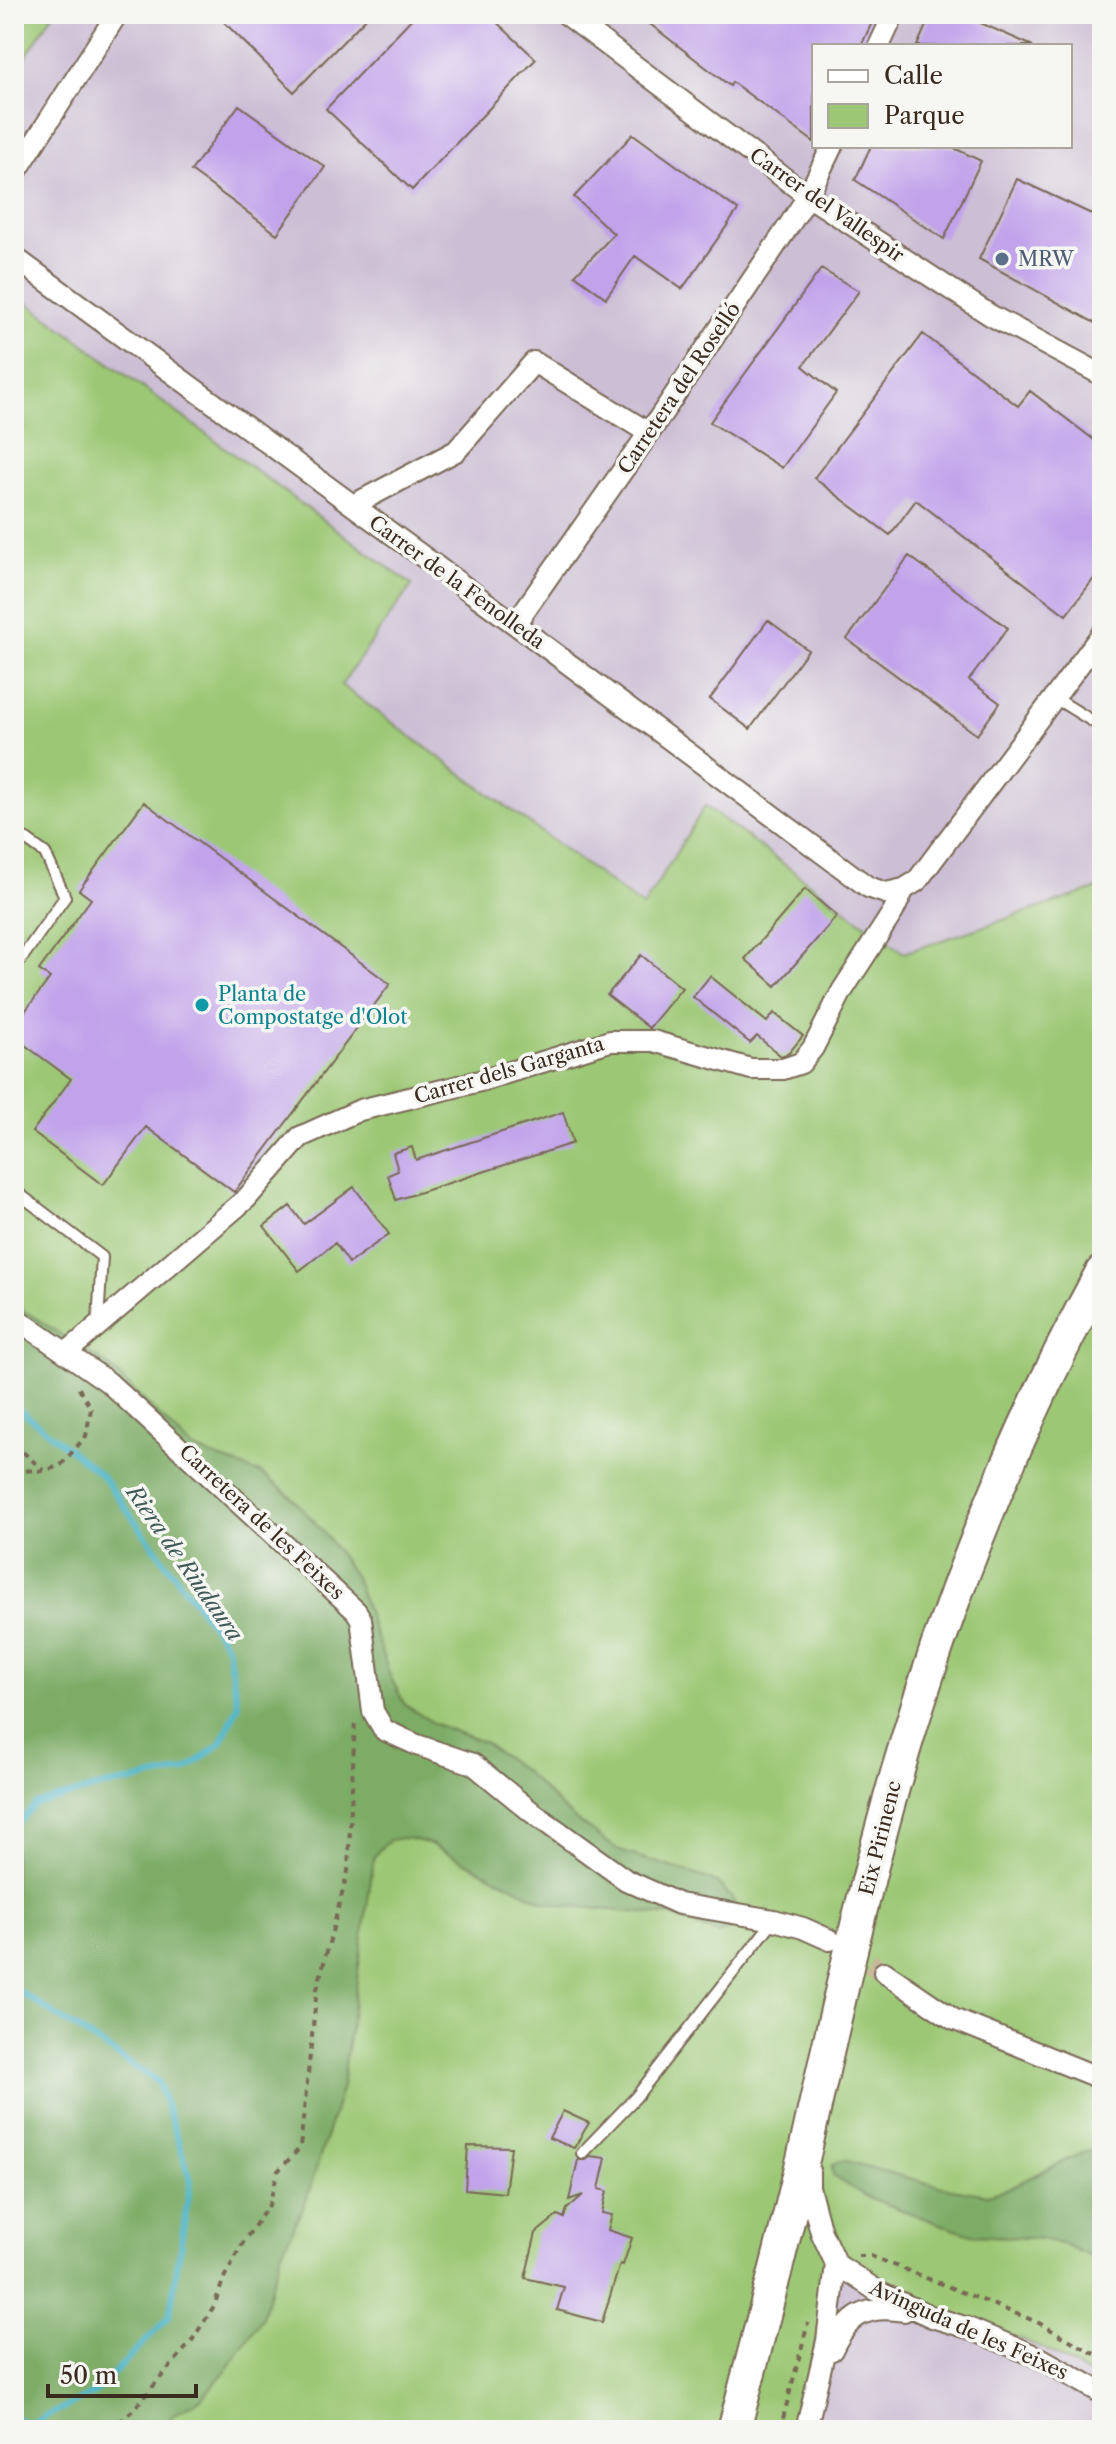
<svg xmlns="http://www.w3.org/2000/svg" width="1116" height="2444" viewBox="0 0 1116 2444" font-family="'Libre Caslon Text',serif">
	<rect width="100%" height="100%" fill="#f6f6f2"/>
	<filter id="ink" filterUnits="userSpaceOnUse"><feTurbulence type="fractalNoise" baseFrequency=".0125" numOctaves="2"/><feDisplacementMap in="SourceGraphic" scale="16" xChannelSelector="R" yChannelSelector="G"/><feConvolveMatrix kernelMatrix="1 2 1 2 8 2 1 2 1" color-interpolation-filters="sRGB"/></filter>
	<filter id="wash" filterUnits="userSpaceOnUse"><feTurbulence type="fractalNoise" baseFrequency=".006" numOctaves="4" result="noise"/><feDisplacementMap in="SourceGraphic" scale="32" xChannelSelector="R" yChannelSelector="G"/><feGaussianBlur stdDeviation="1.8" result="paint"/><feColorMatrix in="noise" values="0 0 0 0 0 0 0 0 0 0 0 0 0 0 0 0 0 1.4 0 .05"/><feComposite in="paint" operator="in"/></filter>
	<g filter="url(#wash)">
		<rect width="100%" height="100%" fill="#eddcba"/>
		<path fill="#ccbed4" fill-rule="evenodd" d="M53,14h1049v873l-198,66 -199,-147 -61,101 -630,-463v-369zM814,46h256v100h-256z
			M836,2267l205,80 42,24 19,12v47h-308l34,-151z"/>
		<path fill="#9cc875" stroke="#6c794a" stroke-width="2" d="M14,14h39l-39,61z
			M14,293l398,292 -71,100 302,222 62,-101 199,147 198,-66v1496l-61,-36 -129,-49 -77,-34 -41,166h-780z"/>
		<path fill="#7dac66" stroke="#5c6b42" stroke-width="2" d="M14,1304l95,62 83,82 70,26 29,22 35,39 29,42 35,99 15,29 30,19 48,18 41,29 49,47 47,33 86,27 14,7 12,13 6,14 -5,16 -15,6 -46,-18 -112,-11 -16,-3 -114,-58c-25,-8 -41,-11 -56,13l-32,230 -37,117 -24,49 -19,65 -38,55 -23,26 -27,15 -13,16h-147z
			M1102,2150v113l-34,-17 -25,-7 -68,-4 -35,-11 -75,-28 -32,-20 -1,-11 11,-5 103,28 41,7 17,-5 79,-38z"/>
		<g fill="none" stroke-linecap="round" stroke-linejoin="round">
			<path stroke="#48b3c6" stroke-width="6" d="M14,1405l87,70 126,171 11,60 -17,37 -36,28 -85,16 -64,17 -22,23
				M14,1985l3,5 141,92 33,98 -22,137 -76,77 -64,30 -15,-6"/>
		</g>
		<g id="blocks">
			<path fill="#c1a2eb" d="M232,14h138l-76,78 -70,-70z
				M416,14h72l48,45 -124,131 -86,-81z
				M637,14h239l-15,32h-47v96l-82,-60 -2,4z
				M931,14h29l73,32h-116z
				M239,105l86,62 -48,67 -86,-63z
				M633,134l105,76 -56,79 -47,-33 -29,42 -31,-23 39,-41 -40,-37z
				M871,146h79l31,15 -37,78 -89,-59z
				M1017,179l85,40v108l-123,-68z
				M821,269l38,22 -56,75 33,27 -54,75 -72,-46z
				M923,334l95,72 12,-15 72,55v122l-36,47 -150,-115 -26,35 -76,-57z
				M909,556l99,72 -39,52 31,23 -23,32 -130,-96z
				M768,620l40,30 -58,79 -40,-30z
				M144,802l246,182 -156,208 -88,-65 -43,58 -71,-53 39,-53 -57,-42v-11l36,-48 -11,-8 52,-71 -12,-9z
				M805,889l32,27 -61,70 -31,-27z
				M641,955l41,33 -33,40 -42,-33z
				M710,976l57,46 7,-9 29,23 -14,17 -8,3 -24,-20 -7,7 -57,-46z
				M563,1112l10,31 -177,57 -8,-25 10,-4 -5,-18 19,-6 4,13z
				M354,1187l35,47 -40,29 -14,-20 -36,28 -35,-45 26,-20 14,18z
				M563,2111l26,12 -15,25 -25,-10z
				M468,2146l43,1 -6,46 -40,-4z
				M590,2156l16,2 -7,31 8,2 -5,22 10,2 -4,15 24,8 -9,27 -3,-1 -18,58 -45,-12 7,-23 -39,-9 11,-45 22,-18 6,3 3,-9 16,-14 -14,5 9,-40h7z"/>
		</g>
	</g>
	<g filter="url(#ink)">
		<use href="#blocks" fill-opacity="0" stroke="#796855" stroke-width="2"/>
		<g fill="none" stroke-linecap="round" stroke-linejoin="round">
			<path stroke="#c9b89b" stroke-width="20" stroke-dasharray="20 10" stroke-linecap="butt" d="M844,1948l40,24"/>
			<defs>
				<path id="lane" d="M1055,698l47,29
					M14,831l31,22 20,44 -51,72
					M14,1190l88,67 -4,65
					M582,2153l54,-56 138,-177"/>
				<path id="street" d="M566,14l242,182 182,119 112,60
					M879,46l15,-32
					M14,175l103,-161
					M14,257l501,367 353,263 18,6 18,-4
					M353,505l103,-54 78,-89 115,71
					M515,624l134,-191 141,-209 18,-28 24,-50
					M14,1317l94,65 248,229 5,8 12,92 11,19 33,15 56,19 60,49 93,67 53,24 95,16 29,8 27,12
					M66,1353l180,-154 54,-62 60,-27 124,-30 126,-39h43l98,28h32l18,-6 12,-15 29,-57 51,-79 11,-23 13,-8 185,-247
					M884,1972l69,47 149,60
					M836,2264l46,30 50,23 36,11 72,30 62,35
					M832,2350c16,-34 34,-46 72,-39
					M806,2430l21,-89 9,-77 -15,-32 -12,-45v-17"/>
				<path id="primary" d="M734,2430c27,-105 56,-209 79,-315 26,-115 52,-231 85,-345 50,-172 118,-341 204,-498"/>
			</defs>
			<use href="#lane" stroke="#796855" stroke-width="14"/>
			<use href="#street" stroke="#796855" stroke-width="24"/>
			<use href="#primary" stroke="#796855" stroke-width="36"/>
			<path stroke="#796855" stroke-width="4" stroke-dasharray="6 6" stroke-linecap="butt" d="M14,1444l29,26
				M14,1470l31,1 16,-6 25,-29 5,-27 -14,-24
				M858,2256h13l166,66 65,36
				M110,2430l22,-19 59,-69 23,-36 10,-28 20,-37 25,-36 9,-34 22,-23 17,-159 31,-118 7,-150
				M780,2430l28,-107"/>
			<use href="#lane" stroke="#fff" stroke-width="10"/>
			<use href="#street" stroke="#fff" stroke-width="20"/>
			<use href="#primary" stroke="#fff" stroke-width="32"/>
		</g>
	</g>
	<circle fill="#5c6f8a" stroke="#f6f6f2" stroke-width="3" cx="1002" cy="259" r="8"/>
	<circle fill="#0f9aa8" stroke="#f6f6f2" stroke-width="3" cx="202" cy="1005" r="8"/>
	<g text-anchor="middle" stroke-width="7" stroke-linejoin="round" paint-order="stroke">
		<g font-size="20" fill="#3b2a1e" stroke="#f6f6f2">
			<text transform="translate(827 205) rotate(35)" y="7">Carrer del Vallespir</text>
			<text transform="translate(679 388) rotate(-56)" y="7">Carretera del Roselló</text>
			<text transform="translate(457 582) rotate(36)" y="7">Carrer de la Fenolleda</text>
			<text transform="translate(509 1070) rotate(-16)" y="7">Carrer dels Garganta</text>
			<text transform="translate(262 1522) rotate(43)" y="7">Carretera de les Feixes</text>
			<text transform="translate(880 1838) rotate(-76)" y="7">Eix Pirinenc</text>
			<text transform="translate(969 2330) rotate(24)" y="7">Avinguda de les Feixes</text>
		</g>
		<g font-size="20" fill="#4e5e75" stroke="#f6f6f2" text-anchor="start">
			<text x="1018" y="266">MRW</text>
		</g>
		<g font-size="20" fill="#0d838f" stroke="#f6f6f2" text-anchor="start">
			<text x="218" y="1001">Planta de<tspan x="218" dy="23">Compostatge d'Olot</tspan></text>
		</g>
		<g font-size="22" font-style="italic" fill="#405a59" stroke="#f6f6f2">
			<text transform="translate(185 1563) rotate(55)" y="8">Riera de Riudaura</text>
		</g>
	</g>
	<rect width="1116" height="2444" fill="none" stroke="#f6f6f2" stroke-width="48"/>
	<rect x="812" y="44" width="260" height="104" fill="#f6f6f2" stroke="#aba49d" stroke-width="2"/>
	<rect x="828" y="70" width="40" height="12" fill="#ffffff" stroke="#aba49d" stroke-width="2"/>
	<text x="884" y="84" font-size="24" fill="#3b2a1e">Calle</text>
	<rect x="828" y="104" width="40" height="24" fill="#9cc875" stroke="#aba49d" stroke-width="2"/>
	<text x="884" y="124" font-size="24" fill="#3b2a1e">Parque</text>
	<path d="M48 2384v12h148v-12" fill="none" stroke="#3b2a1e" stroke-width="4"/>
	<text x="60" y="2384" font-size="24" fill="#3b2a1e" stroke="#f6f6f2" stroke-width="6" paint-order="stroke">50 m</text>
</svg>
